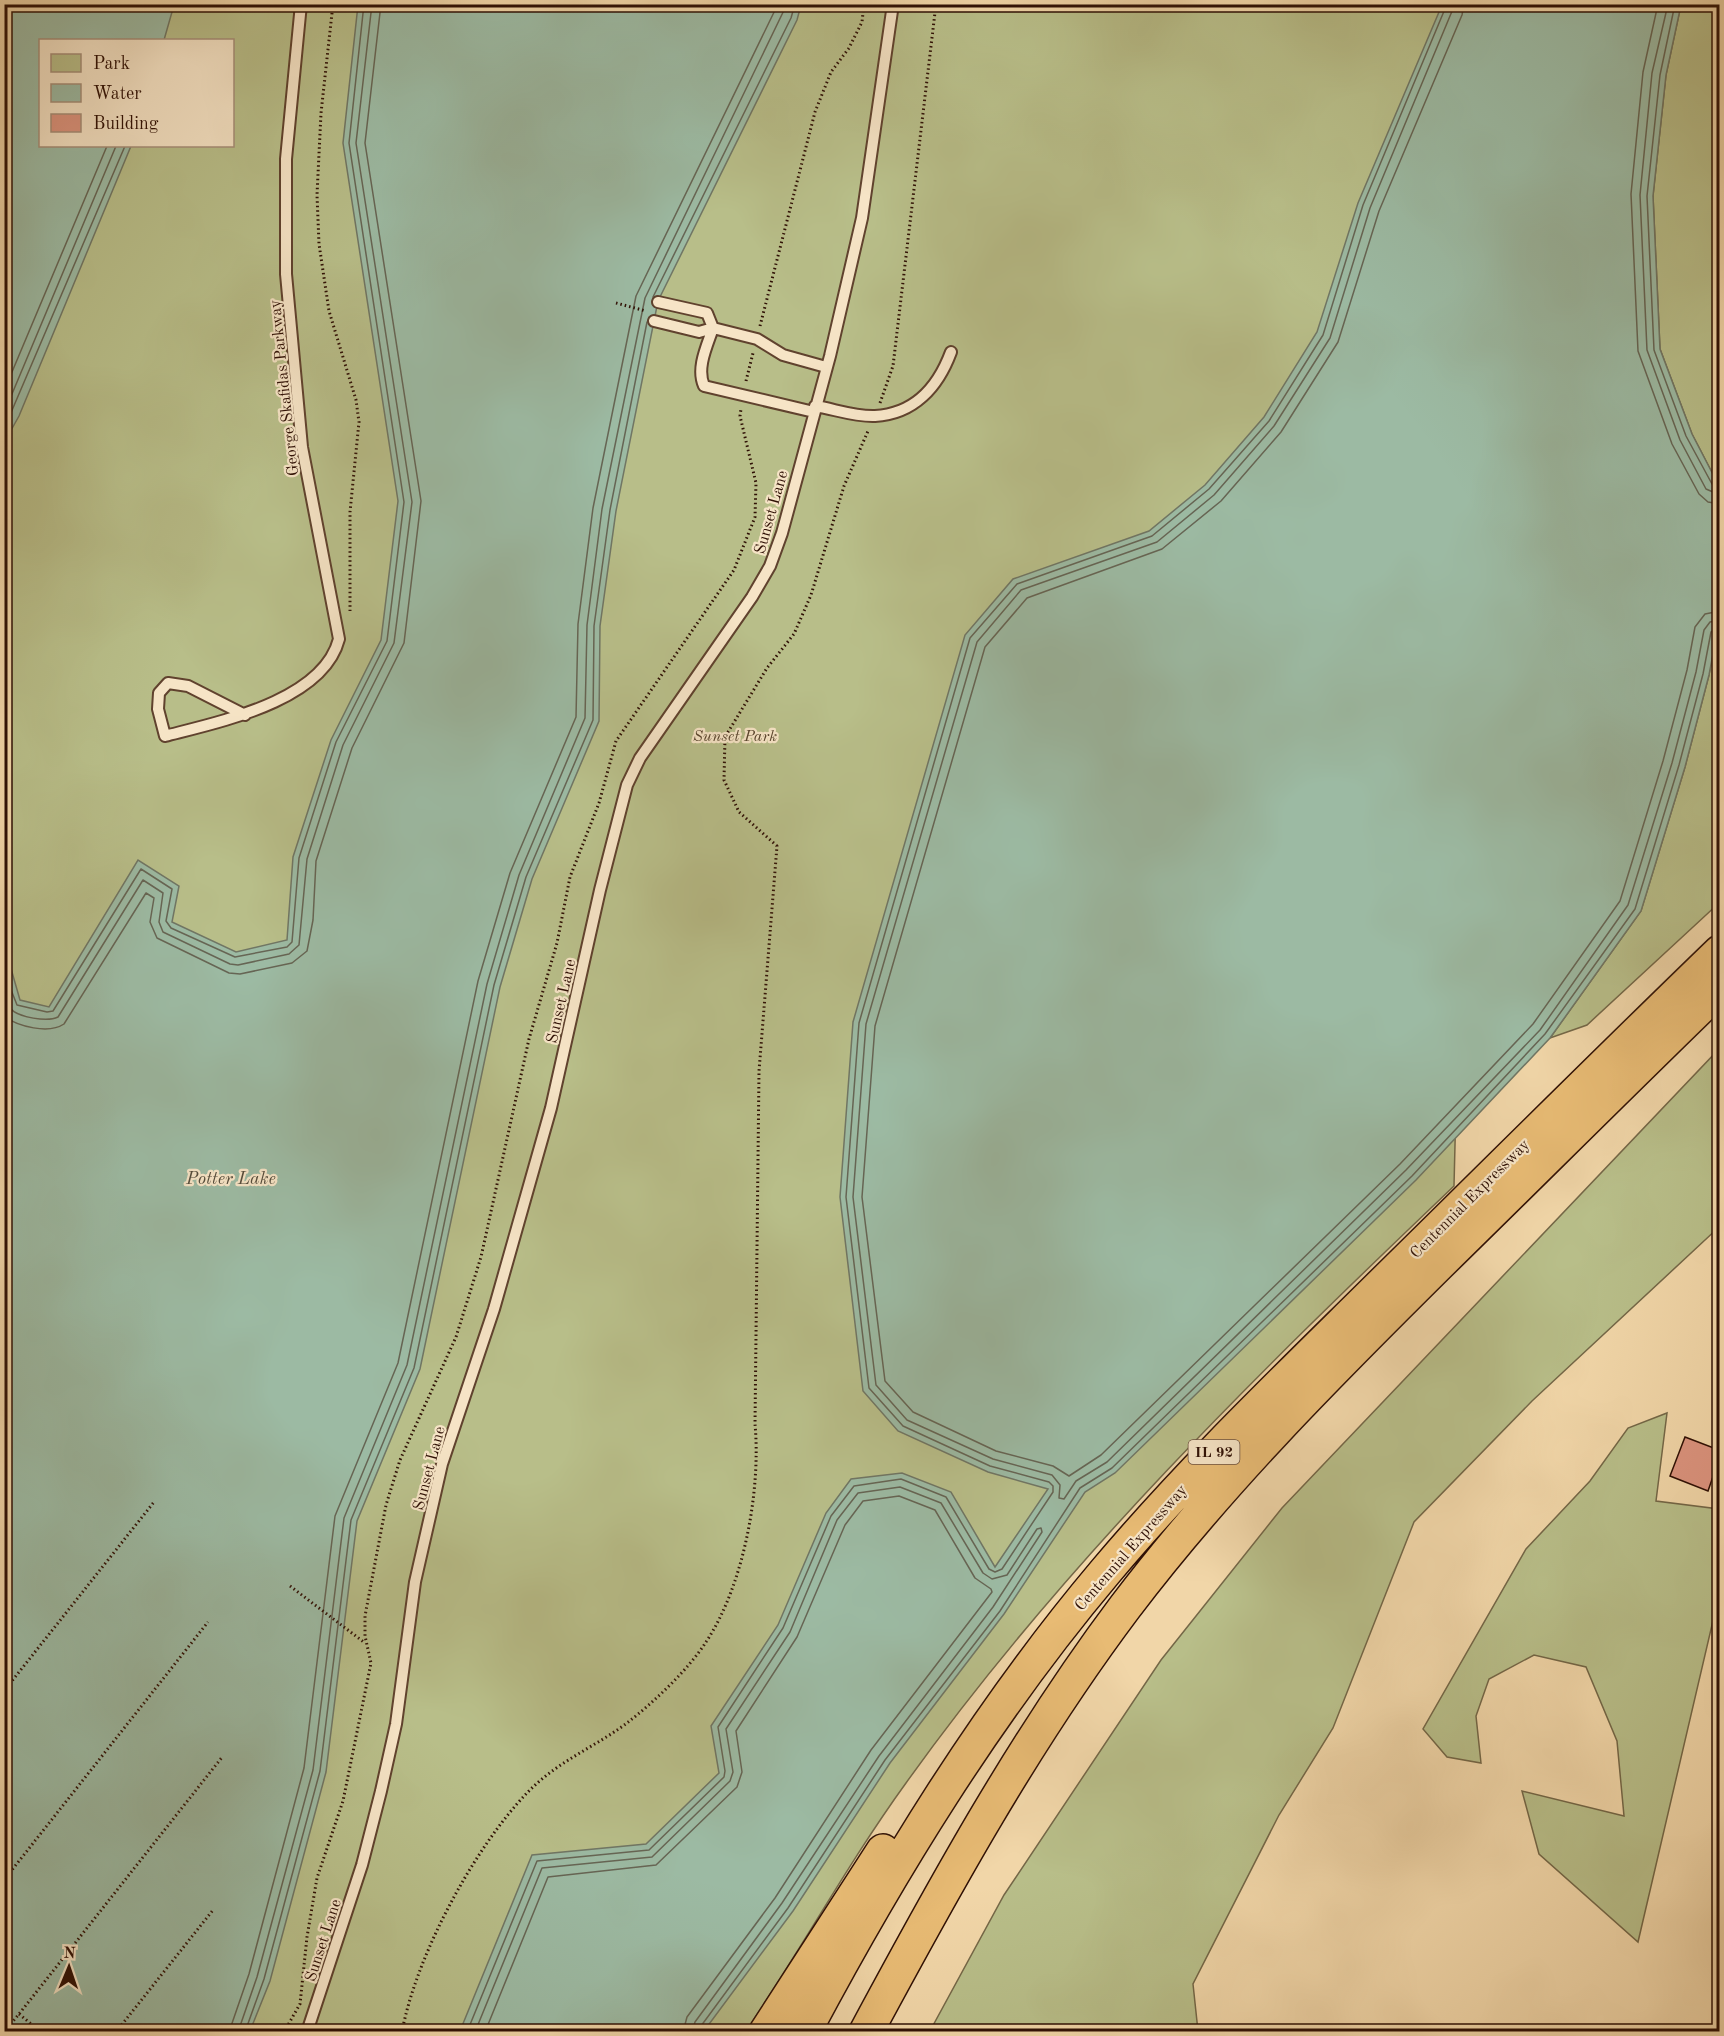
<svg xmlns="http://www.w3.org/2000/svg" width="1724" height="2036" viewBox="0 0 1724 2036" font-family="'Old Standard TT',serif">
	<rect width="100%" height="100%" fill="#f1d6a8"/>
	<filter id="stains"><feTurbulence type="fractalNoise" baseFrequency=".00333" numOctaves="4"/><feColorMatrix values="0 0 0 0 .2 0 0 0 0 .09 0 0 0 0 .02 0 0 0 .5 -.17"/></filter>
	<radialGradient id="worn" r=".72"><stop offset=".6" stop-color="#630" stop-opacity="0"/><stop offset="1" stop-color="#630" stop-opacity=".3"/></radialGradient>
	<path fill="#b8be89" stroke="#746747" stroke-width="1.5" fill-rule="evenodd" d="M30,5h1621l-180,485 -17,696c-195,186 -391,377 -548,597 -58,80 -105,167 -160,248l-741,1 -1,-1968zM40,40h192v106h-192z
		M1681,5h38v481l-27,-52 -32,-85 -7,-153 13,-121z
		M1719,618v285l-132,122 -37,13 91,-127 44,-144 24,-92z
		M1719,1049v178l-187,174 -118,121 -81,206 -54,87 -86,169 5,47h-268l74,-136 157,-235 121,-152z
		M1667,1413l-11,88 63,8v86l-81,347 -99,-88 -17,-63 102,25 -7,-75 -31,-74 -52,-12 -45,24 -13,37 5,47 -34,-6 -24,-28 103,-180 64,-68 38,-53z"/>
	<path fill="#9cbaa3" stroke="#707664" stroke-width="1.5" d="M5,4l169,1 -10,35h-124v106h91l-112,270 -14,25z
		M358,5h443l-4,15 -139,281 -42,210 -16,115 -1,95 -67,158 -32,108 -80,382 -63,152 -31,251 -56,209 -20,50h-245l-1,-1065 6,-1 10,35 29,7 89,-147 41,26 -7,36 64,30 51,-12 6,-83 38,-117 50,-100 17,-139 -55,-358z
		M1442,5h239l-15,70 -13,121 7,153 32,85 27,52 1,132 -11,57 -24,92 -44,144 -91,127 -134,142 -301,293 -30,19 -81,122 -114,149 -97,148 -89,120h-244l72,-176 114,-11 73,-71 -8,-47 67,-101 48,-112 25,-34 51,-6 49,19 44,75 53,-78 -60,-17 -90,-41 -35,-40 -23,-194 13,-175 112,-387 48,-56 136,-48 56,-46 59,-68 53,-85 41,-129z"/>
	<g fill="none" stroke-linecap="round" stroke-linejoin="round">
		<path stroke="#666554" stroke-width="1.5" d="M1455,4l-85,204 -40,130 -56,88 -60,69 -57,47 -136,48 -44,52 -111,382 -13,173 23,188 31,35 86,39 59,16 8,10 -1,13 5,1 12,-18 31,-19 299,-292 134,-140 88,-125 44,-142 24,-91 8,-42 6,-8 10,-2
			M1464,4l-2,11 -83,196 -41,131 -57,90 -60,69 -59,48 -135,49 -42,49 -110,379 -13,171 23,184 28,31 83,39 57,15 16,10 32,-21 299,-291 133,-140 87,-123 43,-140 24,-91 8,-43 10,-13 15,-3
			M1658,4l-15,68 -12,122 7,157 34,93 27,50 9,8 12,2
			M1668,4l-16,69 -12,122 7,155 33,90 26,49 14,6
			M1675,4l-15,71 -13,121 7,154 32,86 26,48 8,3
			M653,297l138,-279 4,-14
			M4,391l103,-245
			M4,413l112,-267
			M4,429l121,-283
			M4,972l13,33 30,7 6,-1 88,-142 31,20 -6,32 5,7 64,29 52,-10 5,-5 7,-84 37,-116 51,-101 17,-139 -55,-359 15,-139
			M4,994c2,5 3,11 6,14 8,10 38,14 48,9l85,-137 20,13 -4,29 4,10 67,32 8,1 51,-11 10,-9 8,-86 36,-114 51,-102 18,-141 -56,-359 16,-139
			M4,1016c14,11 45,18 60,8l82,-131 8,5 -4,24 7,16 72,35 11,1 52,-11 15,-12 6,-31 3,-59 36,-113 52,-105 17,-142 -56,-358 16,-139
			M229,2032l20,-58 55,-206 31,-252 63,-153 80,-382 32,-108 66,-156 2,-93 15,-116 43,-212 142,-292
			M238,2032l19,-55 56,-207 31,-252 63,-153 80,-381 32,-109 66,-157 2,-93 15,-116 43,-211 142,-294
			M245,2032l19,-53 56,-208 31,-251 63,-152 80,-383 32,-108 67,-157 1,-94 16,-116 37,-188
			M467,2032l70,-171 112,-11 75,-73 1,-6 -7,-44 65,-99 48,-112 23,-30 47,-7 45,18 43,72 6,3 7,-3 51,-77v-6l-4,-4 -59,-16 -87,-40 -34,-38 -23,-191 13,-174 111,-385 47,-54 135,-48 57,-47 60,-68 54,-86 40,-130 84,-201
			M475,2032l67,-164 110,-11 78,-76 3,-9 -7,-43 64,-97 47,-112 21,-27 42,-6 41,16 42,70 9,6 15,-4 30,-46 4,-1 1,4 -49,75 -114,149 -97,147 -87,119 -3,10
			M485,2032l63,-155 108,-12 81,-78 5,-15 -6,-41 61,-94 48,-112 18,-24 36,-5 36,14 40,68 16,11 1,3 -121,158 -96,148 -88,119 -4,15
			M700,2032l1,-6 87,-118 97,-148 115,-149 80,-123 32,-20 300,-292 133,-142 90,-125 44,-144 24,-91 8,-42 9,-5"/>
	</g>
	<path fill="#dc947f" stroke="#2f1005" stroke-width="1.5" d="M1685,1437l34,13v9l-11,32 -38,-15z"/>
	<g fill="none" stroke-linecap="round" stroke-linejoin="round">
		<defs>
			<path id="service" d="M654,321l45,11 14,-4 -6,-15 -49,-11
				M815,406c19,3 41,11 60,10 39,-2 63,-29 76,-64
				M814,412l-110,-26c-8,-18 3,-40 9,-58l44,11 26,16 43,12
				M245,715l-57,-29 -20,-3 -9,10 -1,16 7,27c54,-14 158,-35 174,-97l-37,-192 -16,-173v-115l15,-155
				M307,2032l55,-167 19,-74 15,-67 19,-142 27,-118 52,-155 57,-201 49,-218 27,-105 13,-27 112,-161 18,-31 12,-33 48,-177 32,-138 31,-214"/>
			<path id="motorway" d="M766,2032l117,-181
				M804,2032c86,-162 183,-320 301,-460 85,-101 180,-192 273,-284 114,-112 227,-225 342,-336
				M866,2032c79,-147 159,-292 259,-425 94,-124 203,-233 313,-342 94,-92 187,-185 282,-277"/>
		</defs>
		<use href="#service" stroke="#60422e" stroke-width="14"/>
		<use href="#motorway" stroke="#2f1005" stroke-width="36"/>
		<path stroke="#2f1005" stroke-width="3" stroke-dasharray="1.5 3" stroke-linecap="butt" d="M333,4l-12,109 -4,82 2,49 10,67 27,89 3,22 -9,90v99
			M616,303l30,8
			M760,326l55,-214 16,-40 18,-24 13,-26 2,-18
			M746,381l7,-28
			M880,403l13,-37 43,-362
			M290,1586l75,57
			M4,1691l150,-189
			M4,1880l204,-258
			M19,2014l22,18
			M4,2022l5,4 10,-12 204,-258
			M116,2032l97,-122
			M284,2032l16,-28 7,-67 10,-59 26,-77 28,-138 -6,-27v-20l21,-111 14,-45 56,-123 25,-80 48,-218 28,-96 13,-66 29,-74 17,-62 118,-171 21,-53 1,-34 -16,-67 1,-7
			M402,2032c14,-76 72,-184 125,-239 29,-31 68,-46 100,-70 27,-21 61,-53 79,-81 38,-57 55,-152 49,-218l4,-353 18,-225 -38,-34 -15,-32 1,-43 42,-69 27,-34 17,-39 33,-109 24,-55"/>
		<use href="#service" stroke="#f6e4c6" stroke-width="10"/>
		<use href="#motorway" stroke="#e8bb74" stroke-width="33"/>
	</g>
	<g text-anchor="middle" stroke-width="4.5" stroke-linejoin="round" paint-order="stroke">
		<rect fill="#f6e4c6" stroke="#6b503f" stroke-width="1.5" x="1188.5" y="1440" width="51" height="24" rx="4.5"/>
		<g font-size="15" font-weight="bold" fill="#2f1005">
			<text x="1214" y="1457">IL 92</text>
		</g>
		<g font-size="16" fill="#2f1005" stroke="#f6e4c6">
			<text transform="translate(283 388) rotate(-96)" y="6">George Skafidas Parkway</text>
			<text transform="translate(770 512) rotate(-74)" y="6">Sunset Lane</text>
			<text transform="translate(560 1001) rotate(-77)" y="6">Sunset Lane</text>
			<text transform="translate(1469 1198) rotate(-45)" y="6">Centennial Expressway</text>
			<text transform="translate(428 1468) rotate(-75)" y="6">Sunset Lane</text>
			<text transform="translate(1130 1547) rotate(-49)" y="6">Centennial Expressway</text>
			<text transform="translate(322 1940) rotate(-72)" y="6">Sunset Lane</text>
		</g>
		<g font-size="16" font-style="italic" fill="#58442d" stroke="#f6e4c6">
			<text x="735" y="741">Sunset Park</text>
		</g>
		<g font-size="18" font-style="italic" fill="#554c3c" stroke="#f6e4c6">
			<text x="231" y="1184">Potter Lake</text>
		</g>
	</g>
	<rect width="1724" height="2036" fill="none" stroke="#f1d6a8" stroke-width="24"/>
	<rect x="6" y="6" width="1712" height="2024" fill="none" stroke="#2f1005" stroke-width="3"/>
	<rect x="12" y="12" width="1700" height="2012" fill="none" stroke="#2f1005" stroke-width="1.5"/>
	<rect x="39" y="39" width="195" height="108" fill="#f6e4c6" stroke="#a68f79" stroke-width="1.5"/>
	<rect x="51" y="54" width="30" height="18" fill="#b8be89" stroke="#a68f79" stroke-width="1.5"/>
	<text x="93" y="69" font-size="18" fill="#2f1005">Park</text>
	<rect x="51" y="84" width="30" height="18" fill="#9cbaa3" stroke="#a68f79" stroke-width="1.5"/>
	<text x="93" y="99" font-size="18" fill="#2f1005">Water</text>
	<rect x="51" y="114" width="30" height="18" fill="#dc947f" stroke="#a68f79" stroke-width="1.5"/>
	<text x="93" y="129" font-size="18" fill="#2f1005">Building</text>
	<g transform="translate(69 1967) rotate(2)" stroke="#f6e4c6" stroke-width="4.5" paint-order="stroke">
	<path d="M0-4.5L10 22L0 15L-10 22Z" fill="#2f1005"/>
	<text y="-9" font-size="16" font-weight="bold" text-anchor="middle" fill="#2f1005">N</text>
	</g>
	<rect width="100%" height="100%" filter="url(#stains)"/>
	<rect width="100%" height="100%" fill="url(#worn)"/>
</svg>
